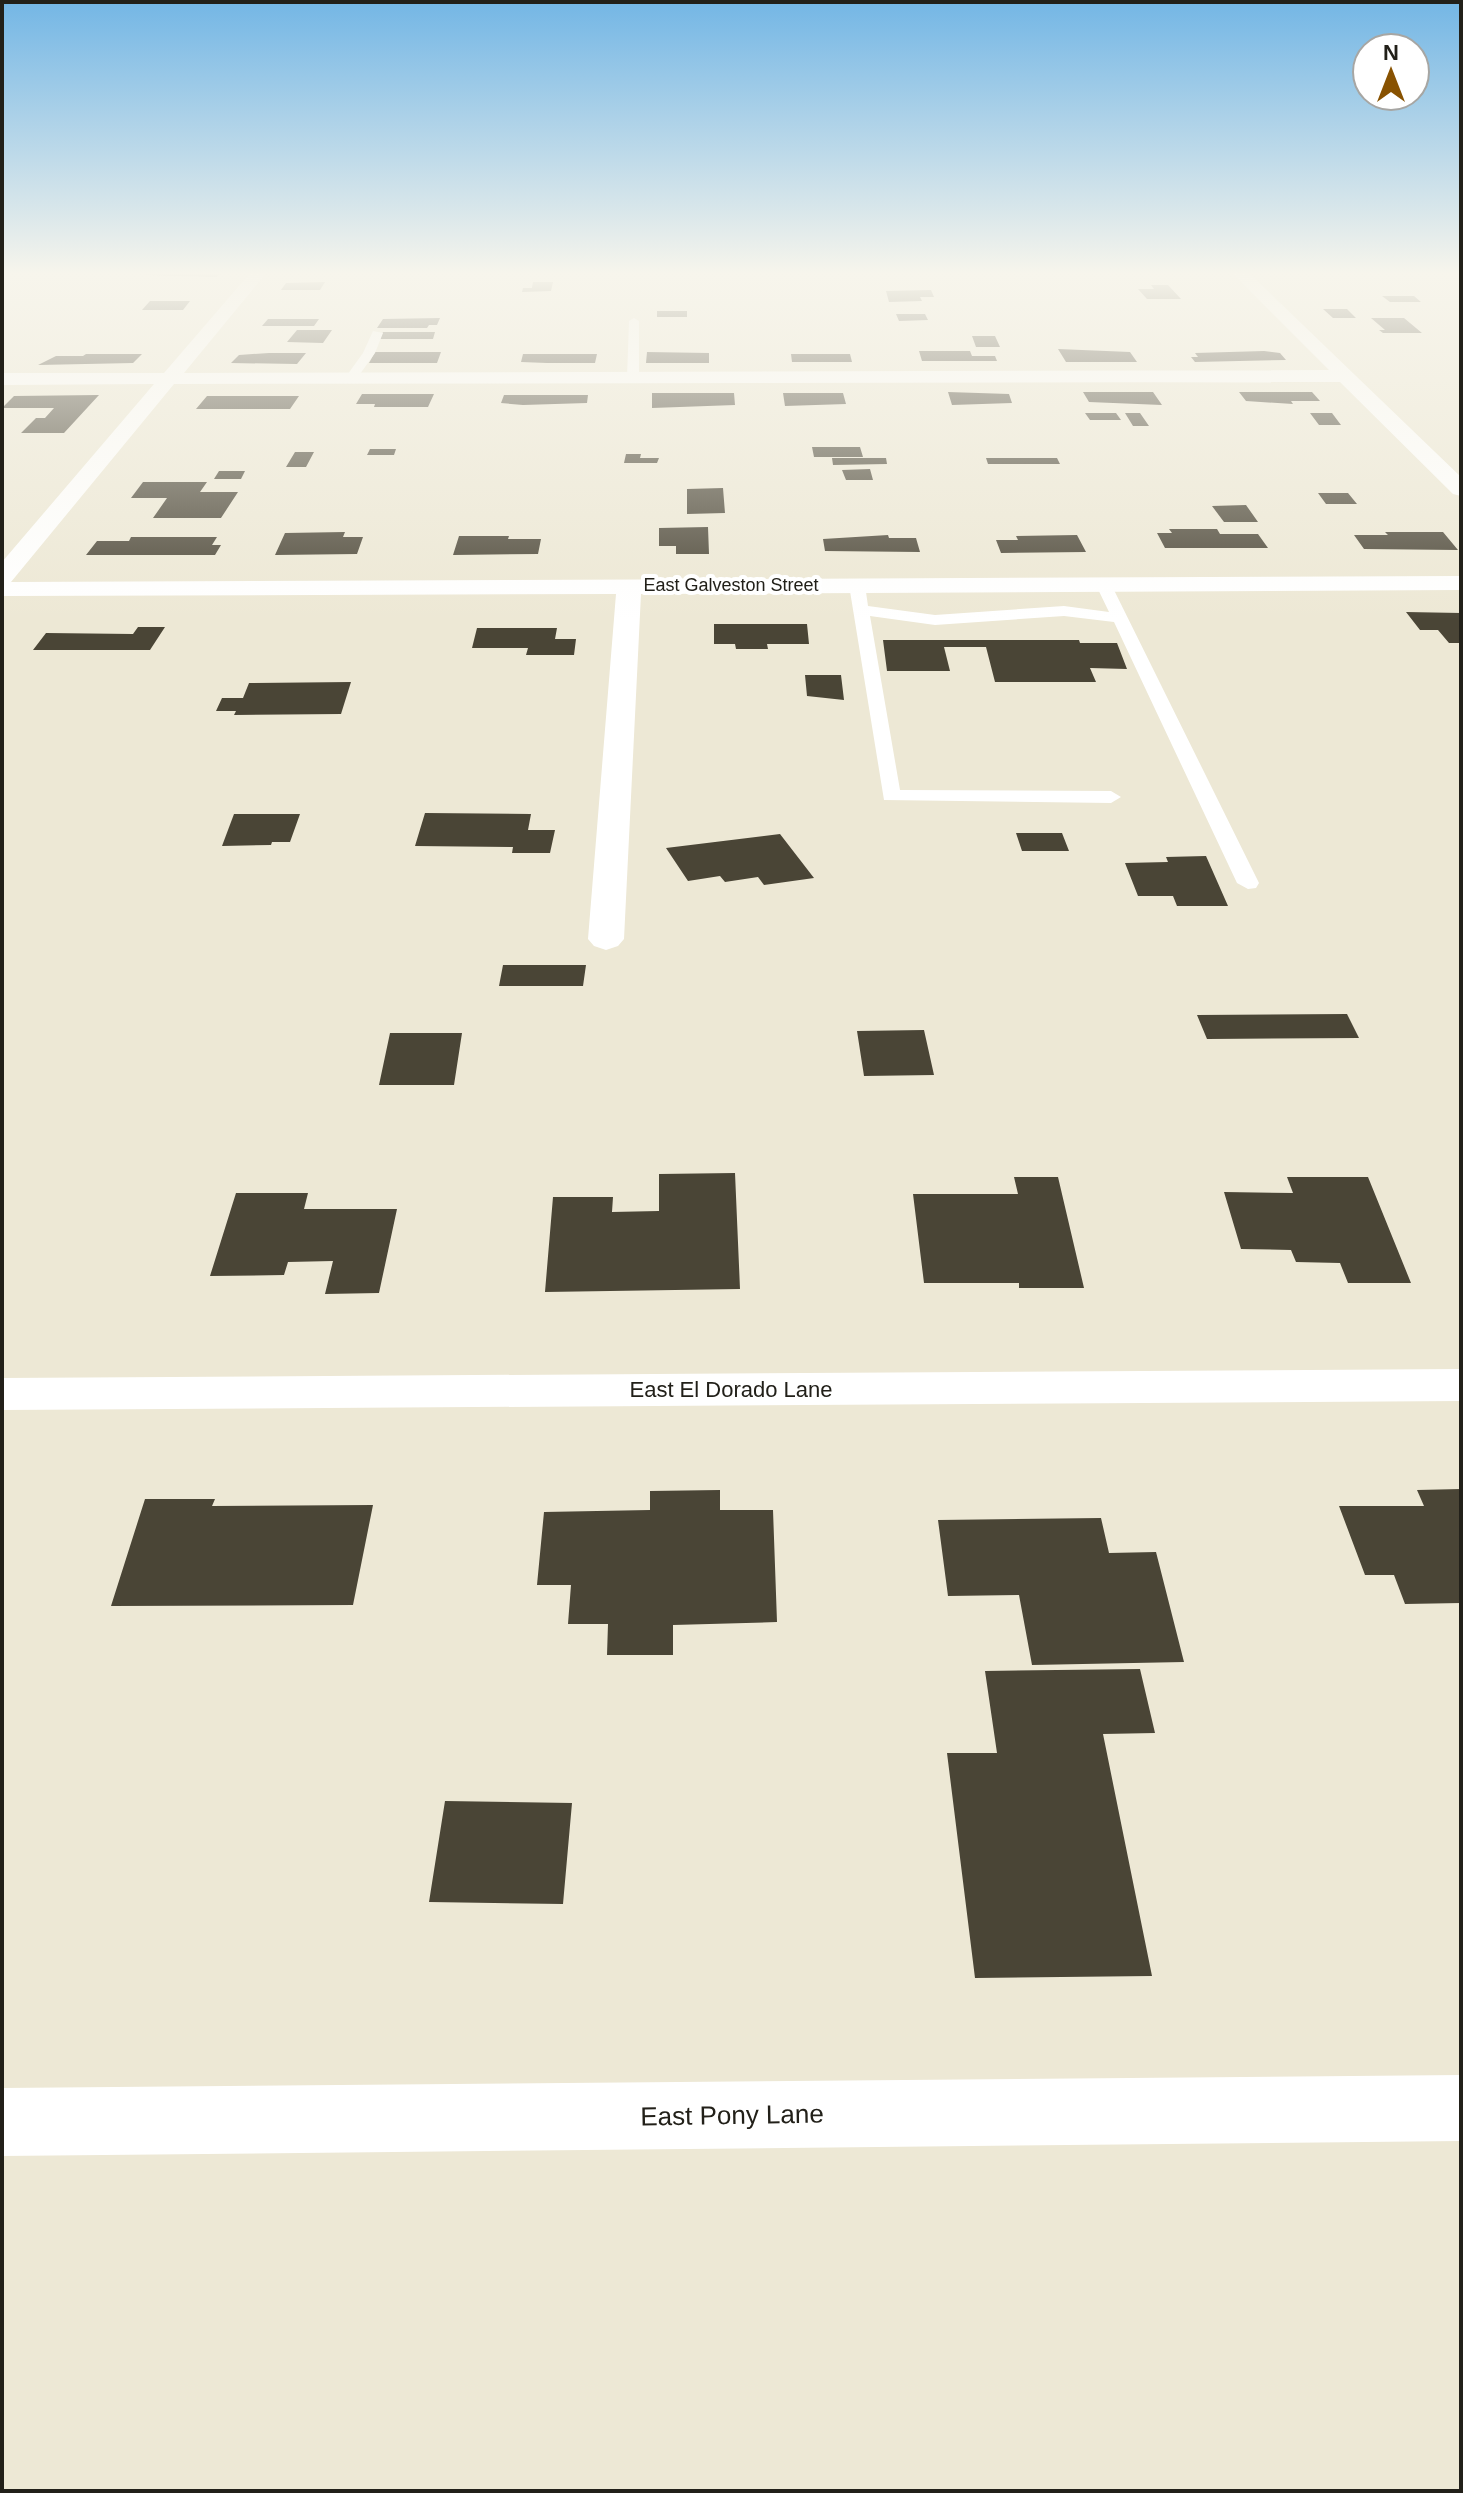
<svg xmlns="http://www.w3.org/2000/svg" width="1463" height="2493" viewBox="0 0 1463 2493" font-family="Arial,sans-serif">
	<rect width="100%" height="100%" fill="#ede8d5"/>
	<path fill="#4a4536" d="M149,272h62l9,1 -3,4 -71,-2z
		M325,282l-5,8h-39l5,-7z
		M533,282h20l-2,9 -29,1 1,-4h9z
		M1151,285h17l13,14h-34l-9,-10h16z
		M931,290l3,7h-14l2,4 -33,1 -3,-11z
		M1382,296h32l7,6h-31z
		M150,301h40l-7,9h-41z
		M1323,309h24l9,9h-23z
		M657,311h30v6h-30z
		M896,314h29l3,6 -29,1z
		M440,318l-3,7h-8l-2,3h-50l6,-9z
		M1371,318h33l18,15h-39l-4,-3h6z
		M268,319h51l-5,7h-52z
		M297,330h35l-9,13 -36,-1z
		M383,332h52l-2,7h-53z
		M972,336h23l5,11h-24z
		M1058,349l72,3 7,10h-71z
		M919,351h51l2,5h23l2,5h-75z
		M1264,351l16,2 6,7 -91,2 -4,-5h7l-3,-4z
		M375,352h66l-4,11h-68z
		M647,352l62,1v10h-63z
		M269,353h37l-9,11 -66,-1 8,-8z
		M86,354h56l-9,9 -95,2 18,-9h27z
		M523,354h74l-2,9h-48l-26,-1z
		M791,354h59l2,8h-60z
		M948,392l61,2 3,9 -60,2z
		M1083,392h70l9,13 -73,-3z
		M1239,392h73l8,9h-29l2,3 -47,-3z
		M652,393h82l1,12 -83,3z
		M783,393h60l3,11 -61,2z
		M362,394h72l-6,13h-54l1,-3h-19z
		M99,395l-35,38h-43l15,-15h9l9,-10h-52l12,-12z
		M504,395h84l-1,8 -64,2 -22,-2z
		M207,396h92l-9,13h-94z
		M1085,413h31l5,7h-31z
		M1125,413h15l9,13h-16z
		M1310,413h22l9,12h-22z
		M812,447h48l3,10h-49z
		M370,449h26l-2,6h-27z
		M295,452h19l-8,15h-20z
		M626,454h15l-1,4h19l-2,5h-33z
		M832,458h54l1,6 -54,1z
		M986,458h71l3,6h-72z
		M870,469l3,11h-27l-4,-10z
		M219,471h26l-4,8h-27z
		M143,482h64l-7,10h38l-17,26h-68l14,-20h-36z
		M723,488l2,25 -38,1v-25z
		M1318,493h30l9,11h-31z
		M1246,505l12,17h-34l-12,-16z
		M708,527l1,27h-33v-8h-17v-18z
		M1169,529h48l3,5h38l10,14h-103l-8,-15h15z
		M345,532l-2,5h20l-6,17 -82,1 10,-22z
		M1385,532h58l15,18 -94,-1 -10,-14h34z
		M888,535l1,3h27l4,14 -95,-1 -2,-12z
		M1077,535l9,17 -85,1 -5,-13h22l-2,-4z
		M459,536h50l-1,3h33l-3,15 -85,1z
		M131,537h86l-5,8h9l-6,10h-129l11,-14h32z
		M1406,612l55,1v30h-12l-11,-13h-18z
		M714,624h93l2,20h-42l1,5h-32l-1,-5h-21z
		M138,627h27l-15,23h-117l13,-17 87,1z
		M477,628h80l-2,11h21l-2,16h-48l2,-7h-56z
		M883,640h196l1,3h37l10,26 -37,-1 6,14h-101l-9,-35h-42l6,24h-63z
		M805,675h36l3,25 -37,-4z
		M351,682l-10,32 -107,1 2,-4h-20l6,-13h21l6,-15z
		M425,813l106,1 -3,16h27l-5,23h-38l1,-6 -98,-1z
		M234,814h66l-10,28h-18l-1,3 -49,1z
		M1016,833h46l7,18h-47z
		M780,834l34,44 -50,7 -6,-8 -33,5 -5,-6 -32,5 -22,-33z
		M1206,856l22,50h-51l-4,-10h-35l-13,-33 43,-1 -2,-5z
		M503,965h83l-3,21h-84z
		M1347,1014l12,24 -152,1 -10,-24z
		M924,1030l10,45 -70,1 -7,-45z
		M390,1033h72l-8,52h-75z
		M735,1173l5,116 -195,3 8,-95h60l-1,15 47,-1v-37z
		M1014,1177h44l26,111h-65v-5h-95l-11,-89h105z
		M1287,1177h81l43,106h-63l-8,-20 -44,-1 -5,-12 -50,-1 -17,-57 69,1z
		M236,1193h72l-4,16h93l-18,84 -54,1 8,-33 -45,1 -4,13 -74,1z
		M1461,1489v91h-2l2,23 -56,1 -11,-29h-29l-26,-69h85l-7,-16z
		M720,1490v20h53l4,112 -104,3v30h-66l1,-31h-40l3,-39h-34l7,-73 106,-2v-19z
		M145,1499h70l-3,7 161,-1 -20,100 -242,1z
		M1101,1518l8,35 47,-1 28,110 -152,3 -13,-70 -71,1 -10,-76z
		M1140,1669l15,64 -52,1 49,242 -177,2 -28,-225h50l-12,-82z
		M445,1801l127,2 -9,101 -134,-2z"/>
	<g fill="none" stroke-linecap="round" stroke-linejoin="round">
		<path fill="#fff" fill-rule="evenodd" d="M634,318l5,3v57l-6,4 -6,-4 2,-57z
			M373,331l10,2 -8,20 -20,28h-8l-2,-3 18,-25z
			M857,580l8,5 3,21 67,9 129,-9 45,6 -13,-27 8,-5 6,2 149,301 -3,5 -8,1 -11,-6 -123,-261 -50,-6 -129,9 -65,-9 30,174 211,1 10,6 -10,6 -227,-3 -35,-215z"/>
		<path fill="#fff" fill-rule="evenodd" d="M251,272h16l-83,101 1145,-3 -98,-98h17l213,205v19l-8,-2 -113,-112 -1166,2 -163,198 1450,-6v14l-820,4 -17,345 -6,7 -12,4 -12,-4 -6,-7 28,-345 -614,2v-34l152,-178 -152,1v-12h162z
			M1461,1369v32l-1459,9v-32z
			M1461,2075v66l-1459,15v-68z"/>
	</g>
	<linearGradient id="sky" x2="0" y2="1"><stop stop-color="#73b6e5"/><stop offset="0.44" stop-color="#f7f5ec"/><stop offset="1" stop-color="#f7f5ec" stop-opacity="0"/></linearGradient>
	<rect width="1463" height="621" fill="url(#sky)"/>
	<g text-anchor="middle" stroke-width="8" stroke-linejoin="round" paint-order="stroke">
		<g font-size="18" fill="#222019" stroke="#fff">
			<text x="731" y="591">East Galveston Street</text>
		</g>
		<g font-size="22" fill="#222019" stroke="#fff">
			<text x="731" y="1397">East El Dorado Lane</text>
		</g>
		<g font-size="26" fill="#222019" stroke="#fff">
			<text transform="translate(732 2115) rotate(-1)" y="9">East Pony Lane</text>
		</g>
	</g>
	<rect width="1463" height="2493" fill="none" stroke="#222019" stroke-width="8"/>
	<g transform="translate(1391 72)"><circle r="38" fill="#ffffff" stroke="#a7a6a3" stroke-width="2"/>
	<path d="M0-6L14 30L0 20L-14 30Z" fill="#885201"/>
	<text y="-12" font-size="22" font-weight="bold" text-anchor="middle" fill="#222019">N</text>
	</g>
</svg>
